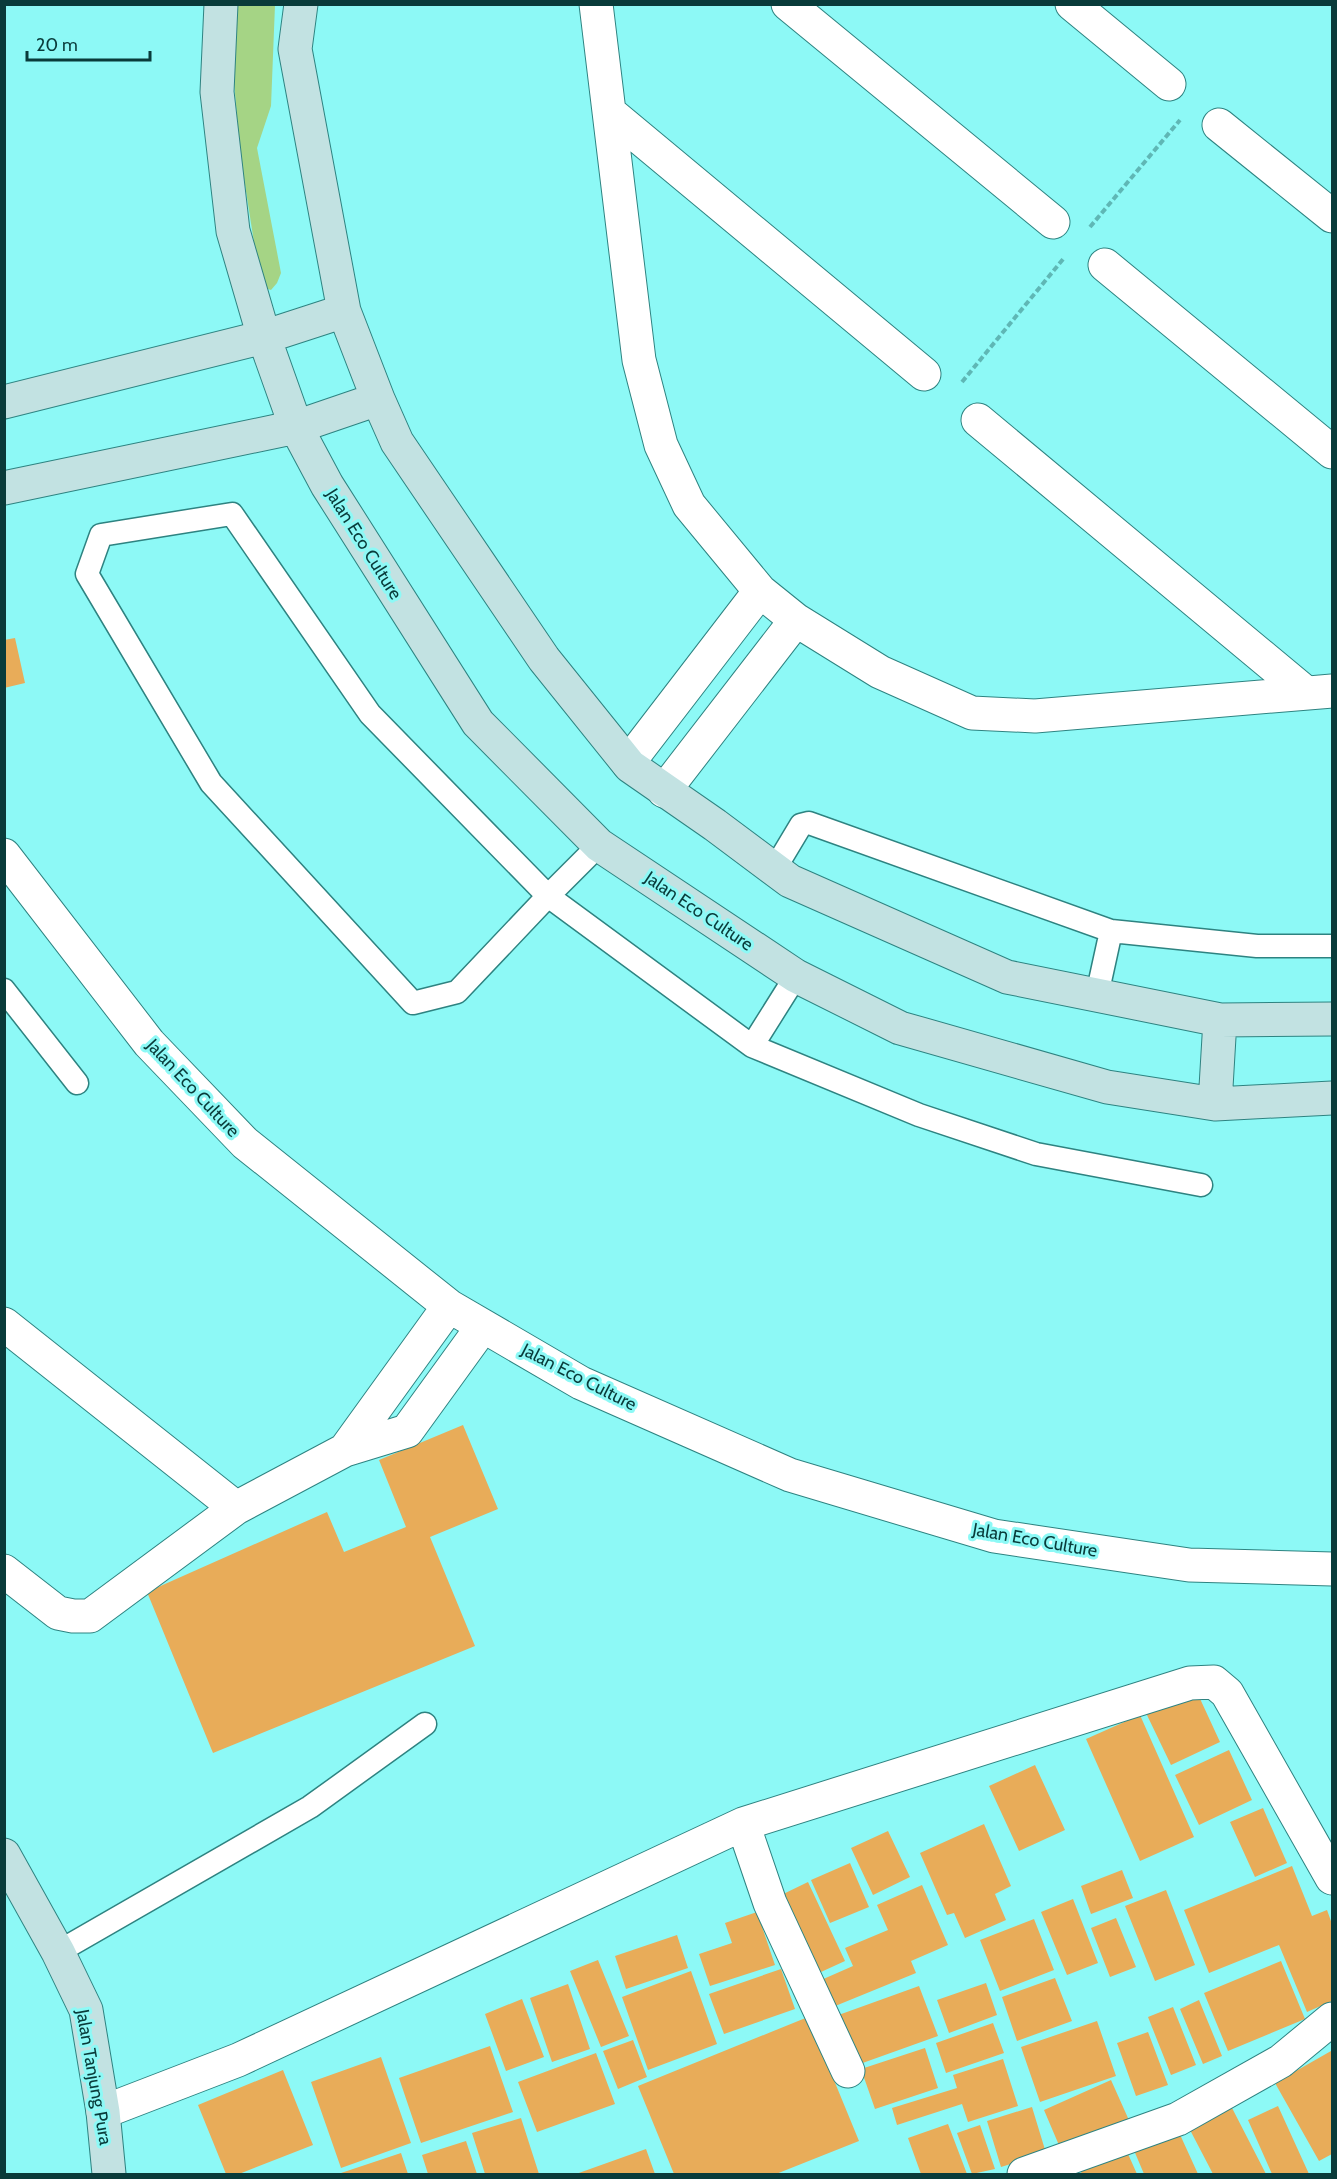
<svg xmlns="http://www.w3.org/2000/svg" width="1337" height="2179" viewBox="0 0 1337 2179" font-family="Cabin,sans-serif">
	<rect width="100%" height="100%" fill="#8df9f6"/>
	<path fill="#a5d485" d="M236,5h39l-4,101 -14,42 24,125 -4,10 -6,7 -10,-3 -21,-134 -7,-83z"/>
	<path fill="#e8ac59" d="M15,638l10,45 -21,5v-48z
		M463,1425l35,84 -68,28 45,109 -262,107 -66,-161 180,-80 17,40 62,-25 -27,-67z
		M1196,1690l24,52 -49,23 -25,-52z
		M1140,1715l54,122 -54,24 -54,-122z
		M1229,1750l23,50 -53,25 -24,-50z
		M1035,1765l30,65 -46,21 -30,-65z
		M1263,1808l24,55 -32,14 -25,-55z
		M984,1824l27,62 -16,8 11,26 -41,18 -11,-25 -7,2 -27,-62z
		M888,1831l22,46 -37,18 -22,-47z
		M850,1863l19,44 -39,16 -19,-43z
		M1292,1866l20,50 15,-6 5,14v77l-25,11 -28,-67 -70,28 -25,-63z
		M1122,1870l11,28 -42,16 -10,-28z
		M808,1882l37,79 -35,16 -37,-78z
		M922,1885l26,60 -37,16 5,12 -93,38 -11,-27 41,-18 -8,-18 43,-18 -11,-25z
		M1166,1890l29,75 -40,16 -30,-75z
		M1073,1899l25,64 -31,12 -26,-63z
		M757,1912l18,53 -65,21 -11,-32 33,-11 -7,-20z
		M1116,1918l20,49 -26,10 -19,-49z
		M1034,1919l20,51 -54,21 -20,-51z
		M677,1935l11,33 -62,21 -11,-33z
		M598,1960l31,76 -28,11 -31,-76z
		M1281,1961l24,58 -77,32 -24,-58z
		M781,1969l14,40 -71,25 -15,-40z
		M691,1971l26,73 -69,26 -26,-73z
		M1055,1978l17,43 -55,20 -15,-44z
		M986,1983l11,32 -48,18 -12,-33z
		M568,1984l22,65 -38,13 -22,-64z
		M919,1986l19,50 -81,29 -24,-48z
		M522,1999l22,58 -38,14 -21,-57z
		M1199,2000l23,56 -19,8 -23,-55z
		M1173,2007l23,58 -25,10 -23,-58z
		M808,2017l51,124 -83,33h-102l-36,-88z
		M1097,2021l19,55 -76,26 -19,-55z
		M993,2023l11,30 -58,20 -10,-30z
		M1148,2032l20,53 -32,11 -19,-53z
		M633,2040l14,37 -29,12 -15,-38z
		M490,2046l23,66 -92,31 -22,-65z
		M925,2048l13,40 -63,21 -14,-40z
		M1331,2051l1,3v100l-13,7 -44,-78z
		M596,2053l19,51 -78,28 -19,-50z
		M381,2057l30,86 -70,25 -30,-86z
		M1003,2059l15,47 -50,16 -6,-18 -65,21 -5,-17 65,-20 -4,-13z
		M283,2070l30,75 -74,29h-13l-28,-69z
		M1111,2080l21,47 -68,30 -20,-47z
		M1231,2106l35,68h-53l-24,-46z
		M1278,2106l31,68h-37l-24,-54z
		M1032,2107l14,46 -45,14 -14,-46z
		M521,2118l18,56h-54l-13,-41z
		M948,2124l19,50h-46l-13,-36z
		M980,2125l15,44 -23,5 -15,-41z
		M1177,2128l21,46h-54l-11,-26z
		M466,2141l11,33h-49l-6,-19z
		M1124,2145l13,29h-55l-4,-8z
		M646,2149l9,25h-79z
		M401,2153l7,21h-70z"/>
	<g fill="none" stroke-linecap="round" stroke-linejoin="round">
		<defs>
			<path id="lane" d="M232,514l138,200 178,182 -91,96 -44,11 -202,-220 -124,-209 14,-39z
				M599,845l-51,51 204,150 167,69 117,39 165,31
				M774,870l27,-45 8,-2 302,108 146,15h75
				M4,990l73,93
				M1097,995l14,-64
				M752,1046l44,-70
				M58,1952l252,-145 115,-83"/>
			<path id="street" d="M596,4l43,356 22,85 28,60 71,86 36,29 84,52 92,41 63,3 297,-25
				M788,4l265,218
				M1072,4l97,80
				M609,112l315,262
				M1219,125l113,91
				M1105,265l227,187
				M978,420l328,273
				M628,763l132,-172
				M664,791l132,-171
				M4,855l145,188 96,100 204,163 132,77 209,92 204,61 195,29 143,4
				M4,1324l232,184
				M345,1450l104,-144
				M4,1571l54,42 15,3h17l146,-108 109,-58 62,-19 76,-105
				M743,1824l27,79 78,168
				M103,2112l135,-52 505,-236 447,-141 24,-1 13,11 105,185
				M1024,2174l154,-55 103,-58 51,-42"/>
			<path id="secondary" d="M221,4l-4,88 16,139 31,106 32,90 31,58 151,238 121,122 197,131 104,52 207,59 108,17 117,-6
				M301,4l-6,45 49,262 34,88 19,43 147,217 86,107 85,59 75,56 217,96 213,43 112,-1
				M4,402l260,-65 80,-26
				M4,488l292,-61 82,-28
				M1215,1104l5,-84
				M4,1855l54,97 28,58 17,102 6,62"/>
		</defs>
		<use href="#lane" stroke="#2e8381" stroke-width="25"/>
		<use href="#street" stroke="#2e8381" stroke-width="35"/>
		<use href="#secondary" stroke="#2e8381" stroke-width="35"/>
		<path stroke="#5fb7b5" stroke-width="4" stroke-dasharray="6 3" stroke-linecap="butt" d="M1090,227l90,-107
			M962,382l102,-124"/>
		<use href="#lane" stroke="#fff" stroke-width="22"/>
		<use href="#street" stroke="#fff" stroke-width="33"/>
		<use href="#secondary" stroke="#c2e2e2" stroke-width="33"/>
	</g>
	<g text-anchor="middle" stroke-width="6" stroke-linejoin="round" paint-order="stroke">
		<g font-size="18" fill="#093b3a" stroke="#8df9f6">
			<text transform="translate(364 544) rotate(58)" y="6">Jalan Eco Culture</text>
			<text transform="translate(699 911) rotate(34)" y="6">Jalan Eco Culture</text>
			<text transform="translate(193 1088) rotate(47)" y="6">Jalan Eco Culture</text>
			<text transform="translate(579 1377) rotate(27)" y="6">Jalan Eco Culture</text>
			<text transform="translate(1035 1540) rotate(10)" y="6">Jalan Eco Culture</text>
			<text transform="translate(94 2077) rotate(80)" y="6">Jalan Tanjung Pura</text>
		</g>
	</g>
	<rect width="1337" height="2179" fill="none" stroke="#093b3a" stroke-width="12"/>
	<path d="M27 51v9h123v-9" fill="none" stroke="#093b3a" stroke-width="3"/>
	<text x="36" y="51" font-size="18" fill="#093b3a" stroke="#8df9f6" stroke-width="4.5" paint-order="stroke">20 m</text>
</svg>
